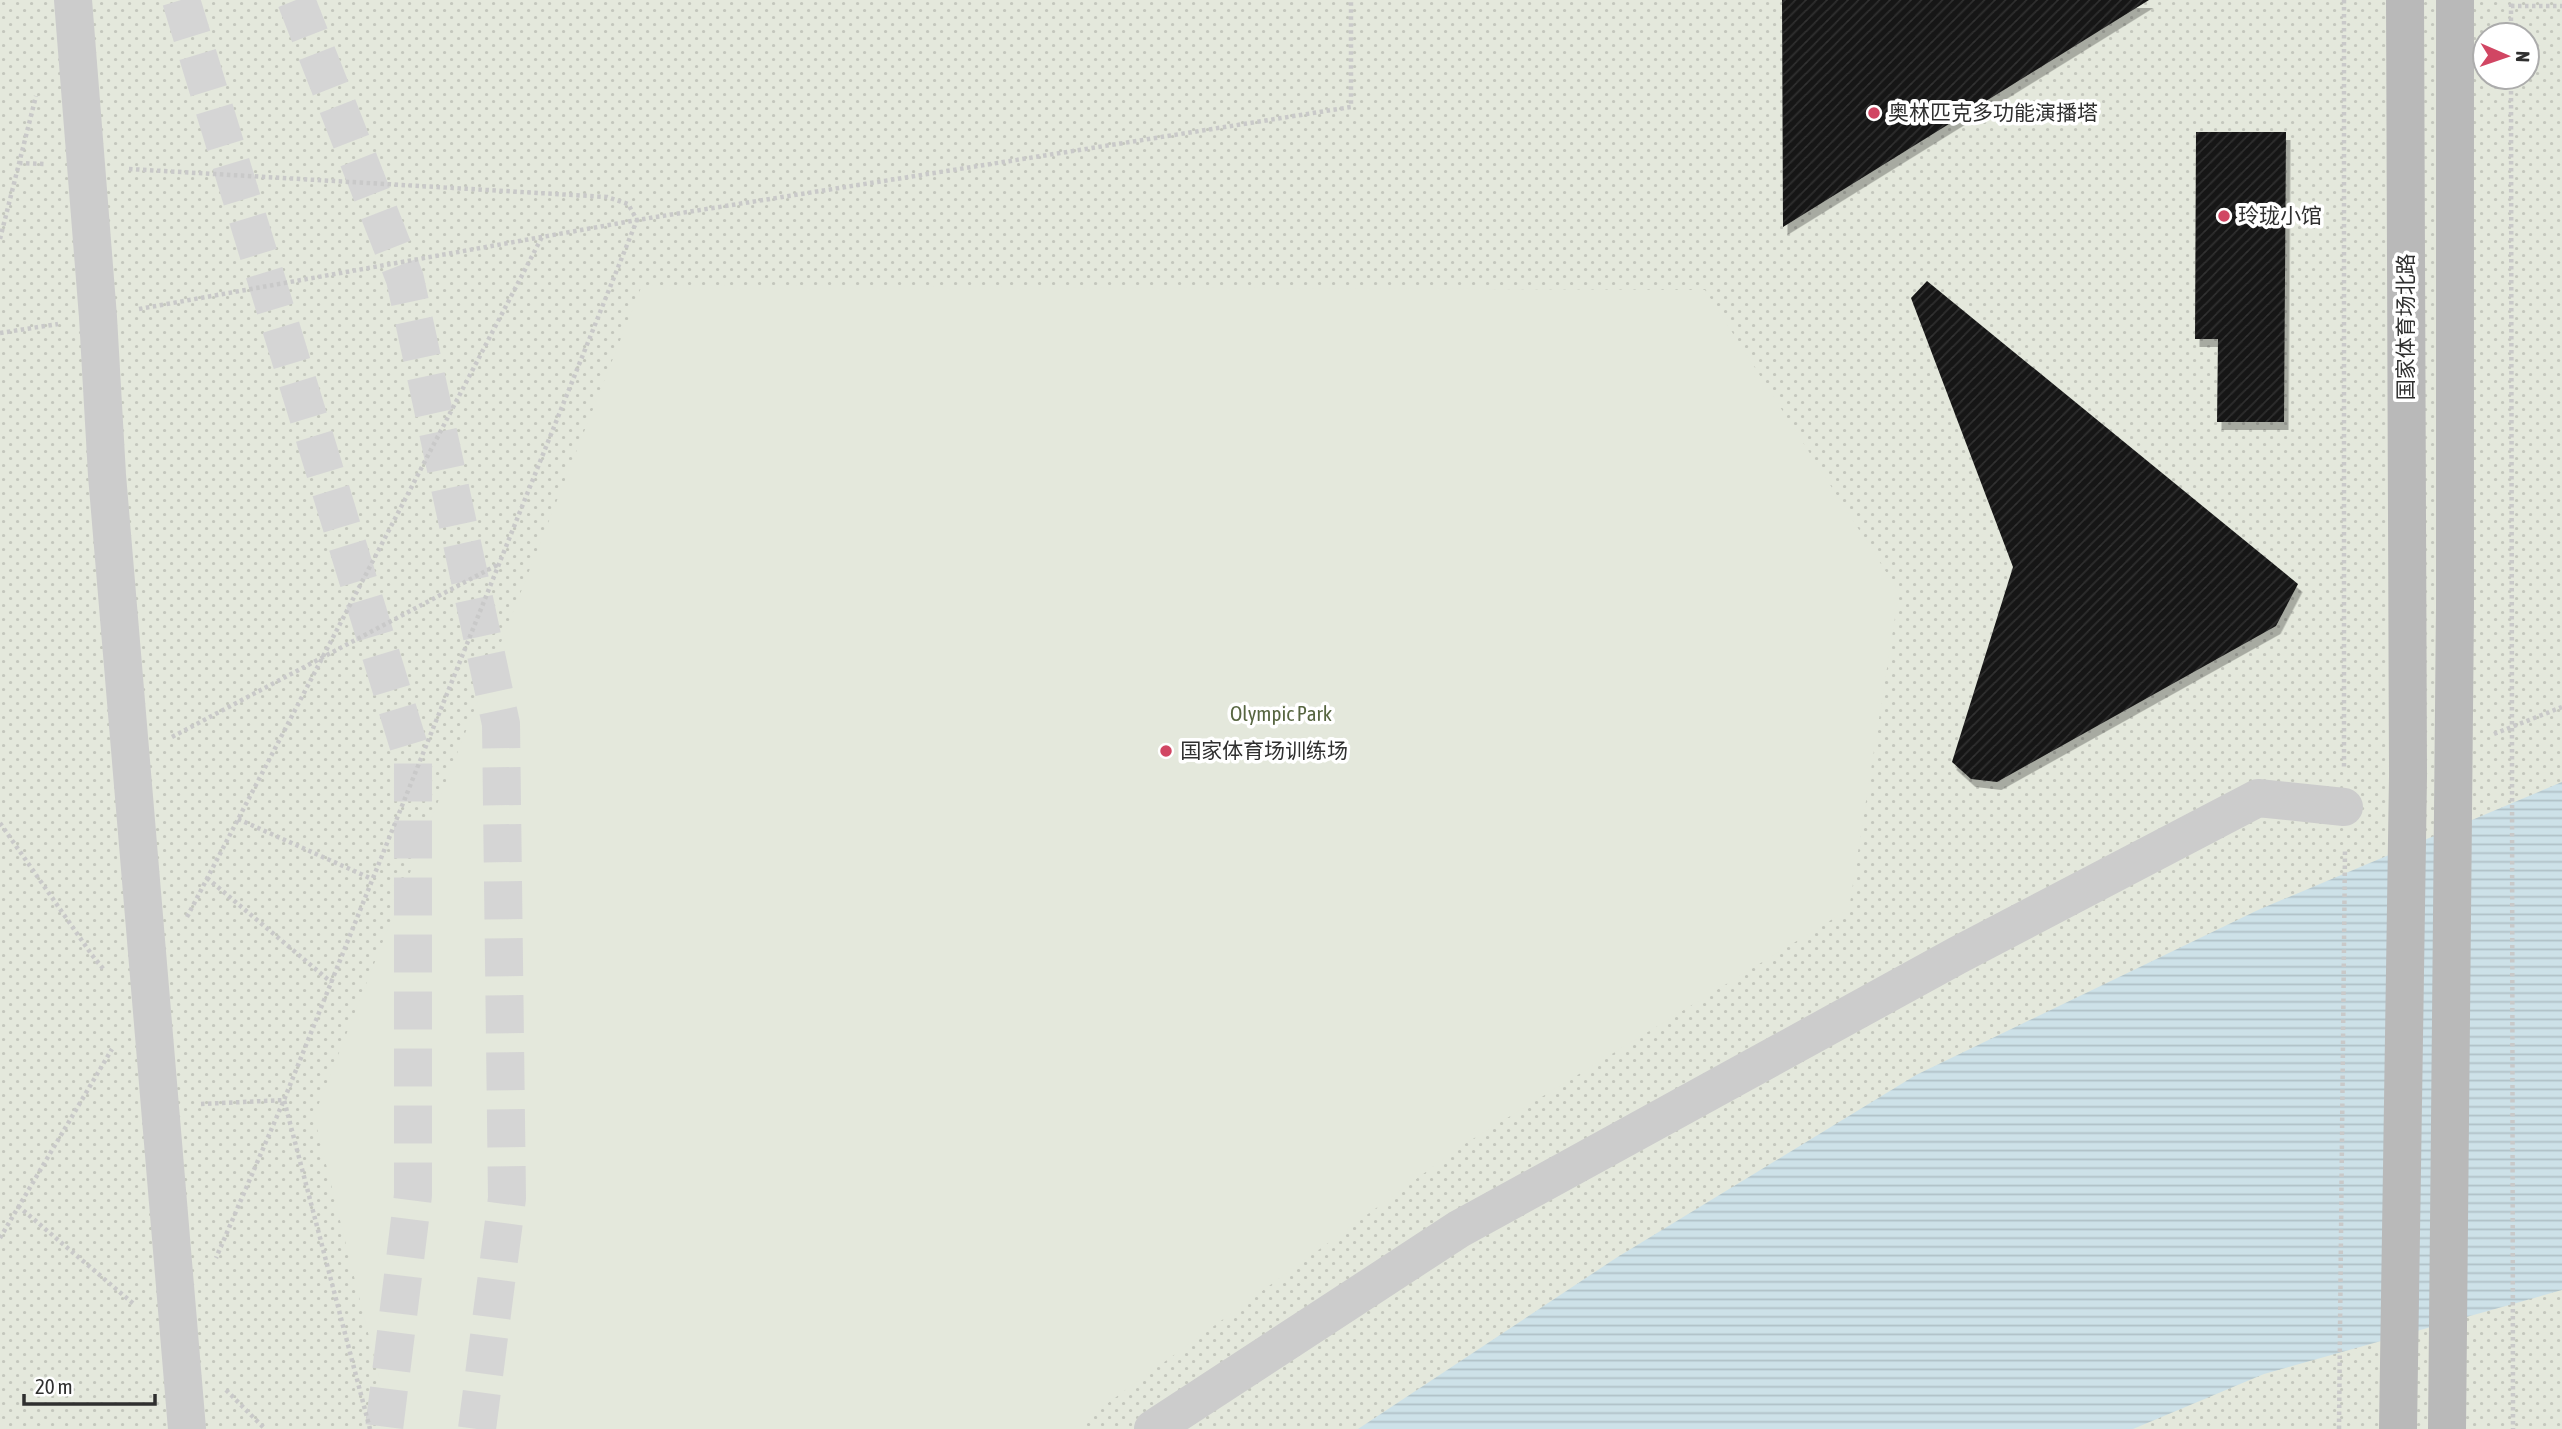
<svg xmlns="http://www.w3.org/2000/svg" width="2562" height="1429" viewBox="0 0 2562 1429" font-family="'Asap Condensed','Noto Sans SC',sans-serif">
	<defs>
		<pattern id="park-dots" width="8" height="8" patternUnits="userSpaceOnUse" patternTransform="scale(1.75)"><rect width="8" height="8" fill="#e4e8dc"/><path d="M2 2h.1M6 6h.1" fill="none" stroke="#c4c7bd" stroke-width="1.8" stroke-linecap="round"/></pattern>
		<pattern id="water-rules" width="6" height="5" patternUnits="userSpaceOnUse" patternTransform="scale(1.75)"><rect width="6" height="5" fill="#cde1e8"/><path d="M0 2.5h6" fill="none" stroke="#b0c1c7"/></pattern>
		<pattern id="building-hatch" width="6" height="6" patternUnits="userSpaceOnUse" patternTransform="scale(1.75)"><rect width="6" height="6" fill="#161616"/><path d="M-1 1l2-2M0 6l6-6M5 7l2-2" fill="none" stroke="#303030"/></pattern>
		<filter id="shadow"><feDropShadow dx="4.5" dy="8" stdDeviation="0" flood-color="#0004"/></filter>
	</defs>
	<rect width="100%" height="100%" fill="#fff"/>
	<path fill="url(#park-dots)" fill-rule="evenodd" d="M0,0h2562v1429h-2562zM2485,35h42v42h-42z"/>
	<path fill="#e4e8dc" d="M642,285l1063,5 194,302 -50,317 -386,236 -391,284h-680l-78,-313z"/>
	<path fill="url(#water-rules)" d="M2562,782v508l-298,84 -131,55h-775l258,-171 300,-183 342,-165z"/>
	<path fill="url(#building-hatch)" filter="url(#shadow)" d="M1782,0h367l-366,227z
		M2196,132h90l-2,290h-67l1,-83h-23z
		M1927,281l371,303 -22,42 -279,156 -26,-3 -19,-17 61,-195 -102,-269z"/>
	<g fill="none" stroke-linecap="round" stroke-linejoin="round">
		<path stroke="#d5d5d5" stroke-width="38" stroke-dasharray="38 19" stroke-linecap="butt" d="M181,0l232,760v435l-29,234
			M296,0l109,279 96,445 6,474 -30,231"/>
		<path stroke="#c9c9c9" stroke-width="4.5" stroke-dasharray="3.5 3.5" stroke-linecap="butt" d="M2344,0v767
			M2511,6h51
			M2511,35v-35
			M2511,77l2,1352
			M19,163l27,1
			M129,169l478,28 21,7 9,16 -353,880 -68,158
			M0,239l36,-143
			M139,309l498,-89 714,-113v-107
			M0,333l58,-9
			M2494,734l68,-27
			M172,737l327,-173
			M238,819l134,60
			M0,823l92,132 13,16
			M207,878l124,104
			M187,917l355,-680
			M201,1104l83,-4 86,329
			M18,1206l117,99
			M0,1238l112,-189
			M226,1390l39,39
			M2339,1429l6,-580"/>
		<path stroke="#ccc" stroke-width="38" d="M73,0l25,317 9,158 80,954
			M1153,1429l306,-200 499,-274 300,-157 86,9"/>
		<path stroke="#b9b9b9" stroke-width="38" d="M2398,1429l10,-653 -3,-776
			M2447,1429l8,-821v-608"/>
	</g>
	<g fill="#d14663" stroke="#fff" stroke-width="2.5">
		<circle cx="1874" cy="113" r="7"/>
		<circle cx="2224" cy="216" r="7"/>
		<circle cx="1166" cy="751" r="7"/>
	</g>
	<g text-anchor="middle" stroke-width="7" stroke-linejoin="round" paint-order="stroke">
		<g font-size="21" fill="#2f2f2f" stroke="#fff" text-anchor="start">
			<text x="1888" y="120">奥林匹克多功能演播塔</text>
			<text x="2238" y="223">玲珑小馆</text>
			<text x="1180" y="758">国家体育场训练场</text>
		</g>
		<g font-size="21" fill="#2f2f2f" stroke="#fff">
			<text transform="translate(2406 327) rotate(-90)" y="7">国家体育场北路</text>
		</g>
		<g font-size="21" fill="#576641" stroke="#fff">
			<text x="1281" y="721">Olympic Park</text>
		</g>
	</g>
	<g transform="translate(2506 56) rotate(92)"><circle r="33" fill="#ffffff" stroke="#acacac" stroke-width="2"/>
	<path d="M0-5L12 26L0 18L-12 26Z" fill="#d14663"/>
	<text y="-10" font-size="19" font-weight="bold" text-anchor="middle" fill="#2f2f2f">N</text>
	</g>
	<path d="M24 1394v10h131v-10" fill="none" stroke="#2f2f2f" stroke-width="3.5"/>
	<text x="35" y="1394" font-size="21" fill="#2f2f2f" stroke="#ffffff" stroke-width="5" paint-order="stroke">20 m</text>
</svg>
